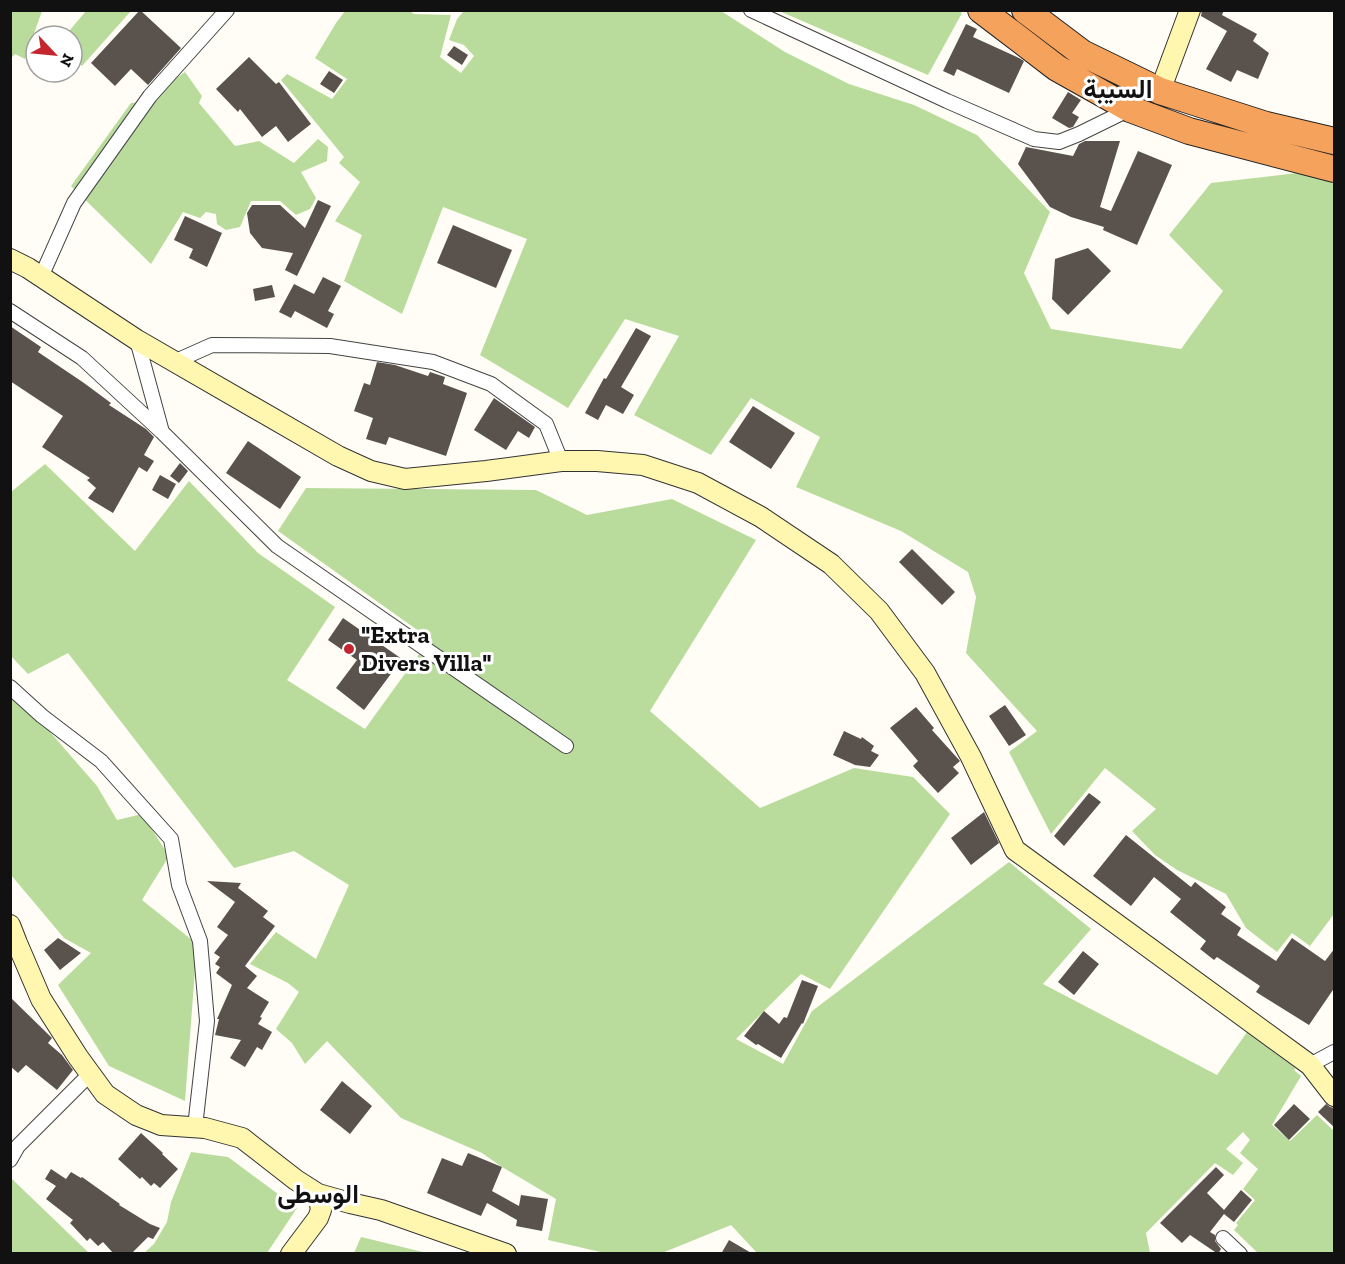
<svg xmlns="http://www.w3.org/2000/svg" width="1345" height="1264" viewBox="0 0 1345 1264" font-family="'Zilla Slab',Vazirmatn,serif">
	<rect width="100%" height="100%" fill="#fffdf5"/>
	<path fill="#b9dc9c" d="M11,10l31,1 -17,48 -10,-5 -4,4z
		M408,10l6,4 37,1 -11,42 21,16 13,-17 -10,-11 -15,-5 8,-21 7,-8h257l64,41 64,32 65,21 63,30 73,77 -26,61 27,56 130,20 42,-58 -54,-56 42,-52 103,-12 20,6v737l-24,32 -18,-13 -15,19 -31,-24 -20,-34 -49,-24 -22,-15 -23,-24 24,-22 -51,-41 -54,66 -42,-82 28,-21 -71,-78 10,-56 -8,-25 -67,-41 -105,-44 24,-50 -69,-39 -40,57 -77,-40 45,-79 -54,-17 -57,89 -88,-53 47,-116 -84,-32 -41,107 -58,-33 18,-46 -27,-14 25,-39 -21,-19 5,-6 -63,-77 6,-6 45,25 15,-20 -32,-21 21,-35 9,-12z
		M86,11h45l-49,55 -10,-10v-20h-7z
		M959,11l3,2 -34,62 -149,-64z
		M185,72l17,24 -3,7 36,43 24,-5 35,22 24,-24 10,8 -1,14 -26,11 15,26 -6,11 -14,6 -16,-14h-29l-11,26 -14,3 -9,-6 -1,-10 -10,-2 -6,6 -17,-6 -32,52 -80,-78 60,-83 9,-1 -23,51 43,-64z
		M45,464l90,87 54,-70 69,72 77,54 -48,73 78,49 65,-90 -152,-108 28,-43 230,2 51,25 85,-16 84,41 -106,171 110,97 94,-40 59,9 37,37 -120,175 -29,-15 -65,65 47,25 29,-53 197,-149 82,67 -48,55 174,91 30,-43 48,36 -1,2 7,6 -29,49 18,16 27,-26 17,16v122h-76l-24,-23 4,-5 -2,-2 19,-23 -12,-11 15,-20 -18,-16 10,-13 -7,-8 -17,17 17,14 -10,12 -18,-12 -69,70 4,20h-393l-26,-28 -69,28h-57l-57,-13 8,-41 -54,-32 -20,-14 -81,-35 -74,-77 -22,23 -13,-21 -16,-14 23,-37 -11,-9 -38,-19 26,-32 40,27 33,-74 -55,-34 -60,17 -166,-215 -40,21 -17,-18v-164z
		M10,688l7,6 80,92 20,34 25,-6 27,42 -27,44 55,44 -12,157 -76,-35 -51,-81 33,-32 -27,-15 -53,-63z
		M191,1152l37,5 69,51 -30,45h-123l10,-9 13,-22 4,-20z
		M10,1178h1l78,75h-76l-3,-2z
		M361,1237l66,16h-73z"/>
	<path fill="#5a524d" d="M140,10l41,38 -33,37 -17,-16 -16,17 -24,-23z
		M1202,10h22l-2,5 35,19 -4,7 16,12 -11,26 -21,-9 -6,12 -25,-13 21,-38 -26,-15z
		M966,24l11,5 -4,8 46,21 5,3 -15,32 -52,-24 -3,7 -11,-5z
		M454,46l14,9 -6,10 -15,-10z
		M249,57l27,27 3,-2 32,42 -23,18 -12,-16 -14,11 -22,-28 -2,3 -22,-23z
		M329,71l14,9 -9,13 -14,-9z
		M1068,92l13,8 -9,13 7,4 -6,10 -4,1 -17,-10z
		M1085,141h35l-20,66 11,4 27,-60 34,14 -35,80 -34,-15 1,-3 -33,-10 -21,-10 -32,-43 8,-17 47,9 6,-12z
		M318,200l13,6 -34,70 -12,-6 8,-17 -31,-5 -12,-15 -3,-20 5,-8h28l25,23z
		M185,216l37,17 -15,34 -18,-9 4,-9 -19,-9z
		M453,225l59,25 -16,38 -59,-25z
		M1088,248l23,23 -43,44 -16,-16 3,-40z
		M323,277l18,9 -13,25 6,3 -7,14 -32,-17 -4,7 -12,-6 15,-28 20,10z
		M272,285l3,12 -20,4 -2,-12z
		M10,326l31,21 -3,5 46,31 27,20 -2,2 37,24 8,8 -10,18 10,6 -7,11 -8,-5 -26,46 -25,-15 8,-10 -9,-8 3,-2 -48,-31 21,-31 -53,-35z
		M636,328l15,8 -30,51 13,8 -11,19 -17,-9 -8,15 -13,-7 19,-35 2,1z
		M377,362l18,3 33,11 2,-4 15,5 -2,7 24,9 -21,63 -57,-19 -3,8 -20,-6 7,-21 -19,-7 10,-28 6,2z
		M494,398l41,29 -6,11 -11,-7 -12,19 -32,-20z
		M753,406l42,27 -24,36 -42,-27z
		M248,441l53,36 -21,32 -54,-36z
		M180,463l8,8 -9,12 -9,-7z
		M160,475l16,9 -8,15 -16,-9z
		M912,549l43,43 -13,13 -43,-43z
		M343,618l59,41 -38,51 -28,-22 21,-28 -29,-20z
		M1005,705l21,30 -17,11 -20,-30z
		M916,707l18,21 -2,2 28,31 -7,6 6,6 -21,20 -25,-27 5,-5 -28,-33z
		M844,731l17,8 1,-2 12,9 -3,5 8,4 -9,12 -15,-2 -22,-10z
		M1089,793l12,9 -37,44 -10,-10z
		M984,812l15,31 -28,22 -20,-27z
		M1126,835l65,52 4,-5 31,25 -5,7 20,14 -4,7 39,26 16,-23 33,23 10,-13v39l-26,38 -53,-33 4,-6 -43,-29 -3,3 -14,-11 6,-8 -36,-29 11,-13 -27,-22 -23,29 -38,-30z
		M207,881l34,2 -3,5 30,23 -5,6 12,9 -30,40 12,10 -10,12 22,14 -9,15 2,1 -4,6 14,8 -10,18 -5,-3 -12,20 -15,-9 11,-18 -26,-5 4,-16h-2l15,-34 -16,-12 4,-6 -5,-3 5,-7 -6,-4 14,-18 -11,-8 18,-25z
		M58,938l23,15 -21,17 -16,-20z
		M1083,951l16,13 -25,31 -16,-13z
		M802,980l16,6 -15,38 -1,-1 -21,35 -23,-14 -2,1 -12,-9 20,-25 15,13 5,-7 3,1z
		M10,997l42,41 -4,5 14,12 11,15 -16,20 -31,-25 -8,8 -8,-7z
		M342,1081l30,25 -22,28 -30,-24z
		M1294,1104l16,15 -21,21 -15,-15z
		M1326,1104l4,3 5,1v20l-17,-16z
		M141,1133l22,20 -1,1 16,15 -18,19 -6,-5 -3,3 -9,-9 -2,2 -22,-20z
		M468,1153l34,14 -10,24 27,15 2,-11 27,4 -6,32 -26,-5 1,-6 -30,-17 -6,13 -54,-23 15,-35 20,8z
		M1216,1167l8,8 -17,18 17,17 17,-20 11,10 -18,22 -10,-8 -14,18 5,3v6l6,8 -3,5 -28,-19 -8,8 -22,-20z
		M51,1169l15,10 5,-7 10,6 1,-1 38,27 -1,1 31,19 10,4 -7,11 -5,-2 -17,17h-17l-11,-12 -5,4 -8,-8 -3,3 -17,-18 3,-3 -27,-21 10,-13 -11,-7z
		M729,1240l24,14h-32z"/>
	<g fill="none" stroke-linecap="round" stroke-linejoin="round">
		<defs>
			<path id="street" d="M751,10l196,91 87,38 25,3 20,-8 51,-25
				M41,277l33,-74 76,-107 77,-86
				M10,311l72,47 80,74
				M137,340l25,92 115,114 289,200
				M176,361l36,-16 118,1 103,16 58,22 55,40 15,37
				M10,687l32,29 59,45 70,78 8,46 21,56 7,80 -12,106
				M1310,1065l24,-13
				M10,1160l8,-14 72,-72
				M1223,1238l17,16"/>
			<path id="secondary" d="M1160,91l30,-81
				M10,259l18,9 109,72 201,116 33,15 34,8 81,-8 75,-10h36l46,4 55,18 63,34 70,47 48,47 46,62 46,84 44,93 295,215 24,31
				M10,925l7,18 24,56 37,58 27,37 31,21 25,10 44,3 37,10 54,42 22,14 32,9 31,7 125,44
				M291,1254l27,-36 3,-8 -3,-16"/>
			<path id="highway" d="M981,10l76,58 73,41 59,22 145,38
				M1025,10l57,43 78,38 106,34 68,16"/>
		</defs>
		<use href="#street" stroke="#444" stroke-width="16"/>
		<use href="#secondary" stroke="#333" stroke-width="22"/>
		<use href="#highway" stroke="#222" stroke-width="28"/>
		<use href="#street" stroke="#fff" stroke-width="14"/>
		<use href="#secondary" stroke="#fff6b0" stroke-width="20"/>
		<use href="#highway" stroke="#f5a25d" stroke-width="26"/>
	</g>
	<circle fill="#c4262e" stroke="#fff" stroke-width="2" cx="349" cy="649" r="6"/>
	<g text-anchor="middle" stroke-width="6" stroke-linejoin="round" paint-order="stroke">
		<g font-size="24" font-weight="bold" fill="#111" stroke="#fff" text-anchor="start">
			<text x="361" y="643">"Extra<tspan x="361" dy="28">Divers Villa"</tspan></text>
		</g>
		<g font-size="26" font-weight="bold" fill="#111" stroke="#fff">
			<text x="1118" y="98">السيبة</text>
			<text x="318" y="1203">الوسطى</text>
		</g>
	</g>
	<rect width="1345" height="1264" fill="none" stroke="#111111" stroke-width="24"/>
	<g transform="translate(54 54) rotate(116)"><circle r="28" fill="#ffffff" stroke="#a0a0a0" stroke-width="1.5"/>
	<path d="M0-4.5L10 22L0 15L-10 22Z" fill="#c4262e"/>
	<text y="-9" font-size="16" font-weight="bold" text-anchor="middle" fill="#111111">N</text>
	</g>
</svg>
